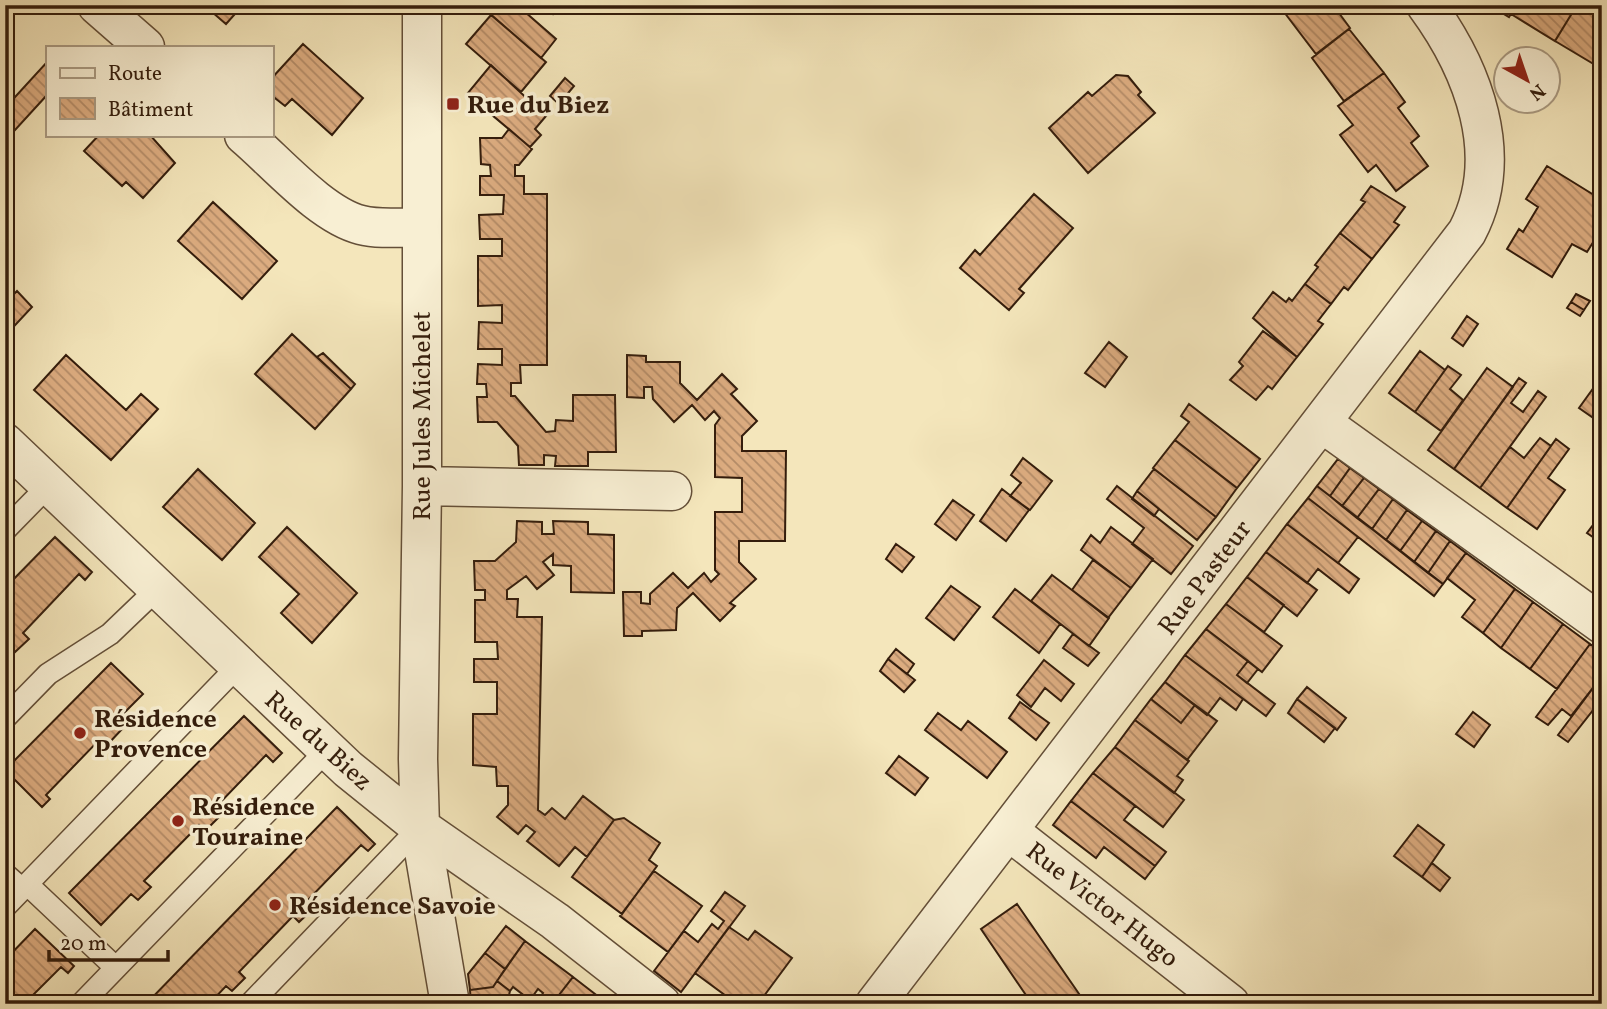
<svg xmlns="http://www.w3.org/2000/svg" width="1607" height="1009" viewBox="0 0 1607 1009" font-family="Vollkorn,serif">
	<defs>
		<pattern id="building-back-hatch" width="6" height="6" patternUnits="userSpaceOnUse" patternTransform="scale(1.75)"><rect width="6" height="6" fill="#dcac80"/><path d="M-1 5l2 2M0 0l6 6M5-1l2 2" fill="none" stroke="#b38b67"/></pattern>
	</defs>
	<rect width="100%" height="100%" fill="#f4e6bb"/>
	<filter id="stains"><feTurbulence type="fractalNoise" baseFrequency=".00286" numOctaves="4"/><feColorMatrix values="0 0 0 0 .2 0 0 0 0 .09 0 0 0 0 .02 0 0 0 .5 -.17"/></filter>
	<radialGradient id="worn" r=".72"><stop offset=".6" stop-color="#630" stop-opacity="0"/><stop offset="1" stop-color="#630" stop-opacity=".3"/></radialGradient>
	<path fill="url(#building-back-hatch)" stroke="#341d0c" stroke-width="2" d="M211,5h32l-17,19 -14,-12 3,-3z
		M480,5h37l39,34 -15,19z
		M542,5h19l-8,9z
		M1293,5h40l17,23 -34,26 -32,-42z
		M1489,5h27l-7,12z
		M1516,5h61l-22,36 -44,-27z
		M1577,5h17l8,5v59l-47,-28z
		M491,15l55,47 -25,30 -55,-48z
		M1349,29l35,44 -40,28 -32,-43z
		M303,44l60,54 -31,37 -40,-36 -7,7 -14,-11v-16z
		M47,62v33l-42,46v-33z
		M491,65l55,51 -11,13 6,6 -11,12 -63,-53z
		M1384,73l21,29 -7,6 21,28 -8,7 17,23 -32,25 -20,-26 -8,7 -28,-37 13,-10 -15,-19z
		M1116,75l12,1 13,16 -3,3 17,18 -67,60 -39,-45 39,-36 4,4z
		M565,78l9,8 -15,18 -9,-8z
		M509,129l23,20 -13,16h-4v11h9v18h23v171h-27l1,18h-10v13h4l31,36 9,-1 1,-11 17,1v-26h42l1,57h-28v14h-33l1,-10 -12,-1v10h-25l-1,-19 -21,-24h-19l-1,-25h10l-1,-13h-9l1,-20 24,1v-16h-24l1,-27 23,1v-18l-24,1v-50h24v-17h-22l-1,-24 24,-1 1,-19h-24v-19h11l-1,-11 -9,-1 -1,-26h22z
		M99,135h51l25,28 -32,35 -17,-16 -4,4 -38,-35z
		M1547,166l55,34v28l-15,24 -15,-8 -20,33 -45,-28 12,-20 4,3 15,-25 -12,-8z
		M1371,186l34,21 -11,15 5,3 -27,34 -32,-26 25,-31 -4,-2z
		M1034,194l39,34 -54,61 5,4 -15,17 -49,-42 15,-18 5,5z
		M213,202l64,59 -35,38 -64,-58z
		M1340,233l32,26 -24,31 -4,-3 -13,17 -26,-20 13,-17 -3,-2z
		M1305,284l26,20 -13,17 5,3 -26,33 -44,-39 20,-26 13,10 3,-4 3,3z
		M17,291l15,16 -27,29v-42l5,4z
		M1576,294l14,7 -6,9 -13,-8z
		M1571,302l13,8 -4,6 -13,-8z
		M1467,316l11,8 -15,22 -11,-8z
		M1263,331l34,26 -25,32 -4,-3 -12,14 -26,-20 13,-14 -4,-4z
		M292,334l59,55 -36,40 -60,-55z
		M1109,342l18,15 -22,30 -20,-14z
		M1420,351l25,19 -30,42 -26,-19z
		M323,353l32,31 -4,5 -34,-32z
		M66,355l60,55 15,-16 17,15 -47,51 -77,-70z
		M627,355l19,1v6h34v21l17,17 25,-26 15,15 -6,5 26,27 -15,15v15h44l-1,90h-46v21l17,17 -26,24 5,3 -15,15 -27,-28 -16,15 -1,22 -34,1v5h-18l-1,-44h18v11l9,1v-10l23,-21 15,15 16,-15 7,9 8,-8 -4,-4v-58h27v-34l-27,-1v-52l5,-7 -6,-7 -9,9 -13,-15 -18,17 -21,-23 -1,-12h-8v11l-17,-1z
		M1448,366l13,9 -11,14 13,11 -22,31 -26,-19z
		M1487,368l26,19 -59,82 -26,-19z
		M1602,376v48l-23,-16z
		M1519,378l7,5 -15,20 12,9 15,-21 8,6 -66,91 -26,-19z
		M1189,404l71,55 -23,29 -62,-48 14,-18 -8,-6z
		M1540,438l11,8 -44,62 -27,-20 30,-41 14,11z
		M1556,439l13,10 -21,29 17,12 -28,39 -30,-21z
		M1175,440l62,48 -21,29 -63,-49z
		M1023,458l29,23 -22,29 -20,-14 11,-13 -10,-8z
		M1338,459l12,9 -20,28 -13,-10z
		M1350,468l14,10 -22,28 -12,-10z
		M198,469l57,54 -33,37 -59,-53z
		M1154,469l62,48 -19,23 -60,-49z
		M1364,478l15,11 -22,29 -15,-12z
		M1117,486l76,60 -22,28 -39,-30 12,-16 -37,-29z
		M1317,486l126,98 -9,12 -126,-98z
		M1002,489l27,21 -23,31 -26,-20z
		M1379,489l14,10 -21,30 -15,-11z
		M1137,491l22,18 -5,7 -22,-17z
		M1308,498l50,39 -20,26 -51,-39z
		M1393,499l14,11 -21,30 -14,-11z
		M953,500l21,15 -18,25 -21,-16z
		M1407,510l15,11 -22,30 -14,-11z
		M1602,513v44l-8,-6 6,-9 -13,-9z
		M517,521l25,1v12h12l-1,-13 35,1v12l26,1v58l-43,-1v-26l-18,-1v-11l-10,8 11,13 -17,14 -11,-13 -19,14v9h11l-1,18h25l-4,193 7,5 7,-7 13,11 18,-23 31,24 -27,37 -12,-10 -16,19 -32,-25 8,-9 -9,-7 -8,9 -21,-17 11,-12v-19h-11l-1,-19 -23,-2v-51h24v-32h-23v-23h24l-1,-17h-22v-42h10v-10h-10l-1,-29h21l21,-19z
		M1422,521l14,10 -22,31 -14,-11z
		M1287,524l72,55 -10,14 -31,-24 -11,14 -41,-31z
		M287,527l70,66 -45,50 -31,-30 18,-19 -40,-37z
		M1111,527l42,32 -22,29 -50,-38 10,-15 9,8z
		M1436,531l14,10 -22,32 -14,-11z
		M55,537l37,35 -7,8 -6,-6 -56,59 6,6 -14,13 -6,-6 -4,4v-62z
		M1450,541l16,12 -23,31 -15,-11z
		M896,544l18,13 -12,15 -16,-13z
		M1266,552l51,38 -20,26 -50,-39z
		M1466,553l49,36 -32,44 -21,-16 13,-17 -28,-22z
		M1093,560l38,28 -23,30 -36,-28z
		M1052,575l57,43 -20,28 -58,-45z
		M1247,577l37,28 -20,27 -38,-28z
		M951,586l29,21 -26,33 -28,-22z
		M1015,589l45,35 -21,29 -46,-36z
		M1515,589l18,13 -32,46 -18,-15z
		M1533,602l30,22 -33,45 -29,-21z
		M1226,604l56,42 -20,26 -56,-43z
		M1563,624l27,20 -33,45 -27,-20z
		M1206,629l42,32 -11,14 38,29 -9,12 -81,-61z
		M1073,634l26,19 -11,13 -25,-18z
		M1590,644l12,8v24l-31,40 -9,-7 -14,16 -12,-8z
		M896,649l18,15 -7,10 -19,-15z
		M1185,655l58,44 -7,11 -16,-12 -13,17 -42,-33z
		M888,659l27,21 -11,12 -24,-21z
		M1044,660l30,24 -13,17 -16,-13 -14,19 -14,-12z
		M1248,661l10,8 -11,14 -10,-8z
		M111,663l32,31 -27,27 7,7 -15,16 -7,-6 -55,57 4,4 -8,8 -37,-37z
		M1602,676v39l-8,-6 -26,33 -10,-7z
		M1165,682l30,23 -14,18 -30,-24z
		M1307,687l39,31 -9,12 -40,-31z
		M1151,699l30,24 14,-18 22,16 -30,39 -52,-40z
		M1297,699l38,29 -11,14 -36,-29z
		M1020,702l29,21 -13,17 -27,-22z
		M1473,712l17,13 -16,22 -18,-13z
		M938,713l23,17 7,-9 39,31 -20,26 -62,-48z
		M244,716l38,37 -9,9 -7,-7 -54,56 7,6 -14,14 -6,-6 -55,56 7,6 -13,13 -7,-6 -30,31 -32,-32z
		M1135,720l54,41 -12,15 6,4 -9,13 -59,-46z
		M1115,747l69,53 -21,27 -70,-54z
		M899,756l29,22 -13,17 -29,-22z
		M1093,773l42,33 -11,14 42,32 -11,14 -84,-65z
		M1071,801l84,65 -10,13 -41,-32 -8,11 -43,-33z
		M337,807l38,37 -7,7 -7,-6 -55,57 7,7 -14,13 -6,-6 -54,56 6,6 -13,13 -6,-5 -17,18h-63z
		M624,818l36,25 -11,17 8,6 -35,48 -50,-37 42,-57z
		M1418,825l26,20 -22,32 -28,-21z
		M1432,863l18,15 -10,13 -18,-14z
		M654,871l48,35 -34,46 -48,-36z
		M725,892l20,14 -64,86 -27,-21 30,-40 14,11 14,-18 6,5 6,-8 -13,-10z
		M1017,904l69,100h-54l-51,-75z
		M506,926l19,15 -20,28 -20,-16z
		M729,927l19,13 7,-9 37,27 -34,46h-21l-42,-31z
		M35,929l39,37 -6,7 -7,-6 -37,37h-19v-44z
		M525,941l48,36 -21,27h-17l8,-11 -5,-4 -8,11 -17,-13 -3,4 -13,-10z
		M485,953l20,16 -12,18 -23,3 -2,-16z
		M573,977l35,27h-56z
		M497,981l13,10 -3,13h-36l-1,-14 23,-3z"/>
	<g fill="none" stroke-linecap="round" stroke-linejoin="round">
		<defs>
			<path id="lane" d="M5,530l45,-46
				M5,718l43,-44 62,-40 47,-45
				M5,874l17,15
				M27,884l88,83
				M5,907l233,-241
				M81,1004l246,-254
				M250,1004l170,-177"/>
			<path id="street" d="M97,5l48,42
				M422,5v481l-4,273 2,68 30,177
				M244,135c32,27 77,80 117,90 19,5 41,2 60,2
				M1322,423l280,201
				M5,443l343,326 72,58 135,94 106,83
				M422,486l250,5
				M1009,831l221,173
				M875,1004l592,-772c40,-76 6,-163 -41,-227"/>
		</defs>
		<use href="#lane" stroke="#644f38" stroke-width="24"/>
		<use href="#street" stroke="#644f38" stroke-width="41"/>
		<use href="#lane" stroke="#f8efd3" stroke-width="21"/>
		<use href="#street" stroke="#f8efd3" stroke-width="38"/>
	</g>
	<g fill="#8f2418" stroke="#f8efd3" stroke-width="2.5">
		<rect x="446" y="97" width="14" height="14" rx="3.5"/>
		<circle cx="80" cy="733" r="7"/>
		<circle cx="178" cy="821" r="7"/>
		<circle cx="275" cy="905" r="7"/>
	</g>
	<g text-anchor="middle" stroke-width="7" stroke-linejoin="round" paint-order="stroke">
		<g font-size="26" font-weight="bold" fill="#341d0c" stroke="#f8efd3" text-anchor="start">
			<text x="467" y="113">Rue du Biez</text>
			<text x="94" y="727">Résidence<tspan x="94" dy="30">Provence</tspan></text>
			<text x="192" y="815">Résidence<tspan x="192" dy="30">Touraine</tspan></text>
			<text x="289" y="914">Résidence Savoie</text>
		</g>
		<g font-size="26" fill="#341d0c" stroke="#f8efd3">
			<text transform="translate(421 416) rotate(-90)" y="9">Rue Jules Michelet</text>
			<text transform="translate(1204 577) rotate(-53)" y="9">Rue Pasteur</text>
			<text transform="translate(319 740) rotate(42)" y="9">Rue du Biez</text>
			<text transform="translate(1103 904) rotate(38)" y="9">Rue Victor Hugo</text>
		</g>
	</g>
	<rect width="1607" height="1009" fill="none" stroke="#f4e6bb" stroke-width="28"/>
	<rect x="7" y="7" width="1593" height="995" fill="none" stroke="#341d0c" stroke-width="3.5"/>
	<rect x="14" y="14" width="1579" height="981" fill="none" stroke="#341d0c" stroke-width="2"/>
	<rect x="46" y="46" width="228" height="91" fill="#f8efd3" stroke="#aa9b83" stroke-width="2"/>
	<rect x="60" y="68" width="35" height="10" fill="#f8efd3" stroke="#aa9b83" stroke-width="2"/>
	<text x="108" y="80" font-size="21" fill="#341d0c">Route</text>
	<rect x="60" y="98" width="35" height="21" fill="url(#building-back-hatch)" stroke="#aa9b83" stroke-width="2"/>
	<text x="108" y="116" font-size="21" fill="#341d0c">Bâtiment</text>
	<g transform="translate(1527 80) rotate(140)"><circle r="33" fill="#f8efd3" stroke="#aa9b83" stroke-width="2"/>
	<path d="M0-5L12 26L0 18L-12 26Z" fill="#8f2418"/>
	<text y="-10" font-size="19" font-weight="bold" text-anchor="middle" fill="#341d0c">N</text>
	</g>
	<path d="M49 950v10h119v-10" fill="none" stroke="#341d0c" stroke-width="3.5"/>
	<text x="60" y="950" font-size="21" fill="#341d0c" stroke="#f8efd3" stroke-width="5" paint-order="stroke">20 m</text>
	<rect width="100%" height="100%" filter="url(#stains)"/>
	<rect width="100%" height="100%" fill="url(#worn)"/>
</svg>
